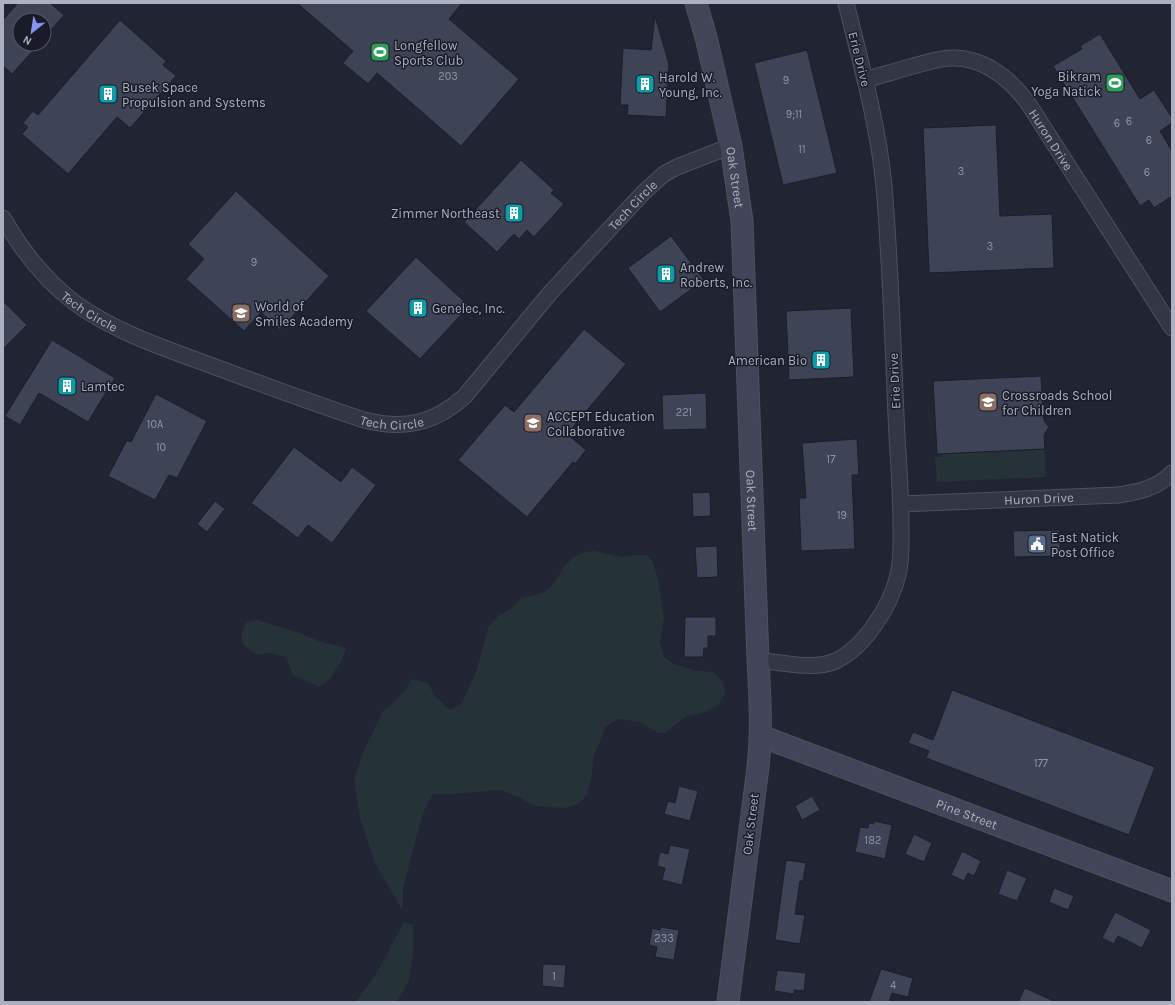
<svg xmlns="http://www.w3.org/2000/svg" width="1175" height="1005" viewBox="0 0 1175 1005" font-family="Karla,sans-serif">
	<rect width="100%" height="100%" fill="#202433"/>
	<path fill="#253237" d="M1045,449l1,28 -109,5 -2,-25h7v-3z
		M594,551l28,6 15,-2h10l6,7 5,18 6,37 -4,25 4,15 10,7 23,7 16,1 10,10 2,11 -6,11 -13,8 -19,4 -11,8 -11,9h-7l-18,-11 -22,-3 -13,8 -4,12 -8,19 -1,18 -5,19 -8,9 -14,4 -19,-1 -14,-2 -13,-8 -19,-7 -49,4h-18l-10,19 -5,18 -15,57v21l-2,-1 -26,-45 -15,-45 -6,-39 10,-29 19,-39 9,-7 14,-15 6,-10 16,4 7,13 15,14 11,-6 15,-32 12,-44 10,-12 14,-8 10,-11c42,-2 29,-28 57,-43 4,-2 11,-2 15,-3z
		M257,620l43,13 21,9 19,4 6,3 -4,11 -13,20 -10,7 -26,-12 -7,-18 -17,-4 -13,2 -13,-11 -2,-10 6,-12z
		M404,922l9,3 1,23 -5,33 -12,21h-41l20,-28z"/>
	<path fill="#3e4356" stroke="#1b1e2b" d="M18,3h32l14,12 -20,23v-18h-24v24h19l-27,30 -9,-8v-46z
		M297,3h165l-13,16 70,60 -58,67 -84,-73 -9,11 -25,-21 10,-12z
		M655,16l14,48 -3,53 -39,-2 1,-10h-8l3,-57 28,2z
		M120,20l46,41 -3,4 13,11 -46,52 -13,-11 -49,57 -46,-40 6,-7 -5,-4 10,-12 5,4z
		M1100,34l40,65 14,-9 18,28v5l-12,8 12,20v45l-18,12 -5,-8 -9,6 -87,-140 29,-17 -2,-3z
		M807,50l30,123 -54,12 -29,-122z
		M996,125l4,91 52,-2 2,54 -125,5 -6,-145z
		M521,160l33,30 -3,3 13,11 -30,33 -7,-7 -8,9 -5,-5 -17,18 -33,-30z
		M236,191l93,85 -49,54 -19,-18 -17,19 -58,-52 18,-20 -16,-15z
		M671,236l33,44 -44,32 -32,-44z
		M416,257l53,49 -49,53 -54,-48z
		M3,301l24,24 -24,24z
		M851,308l3,69 -65,3 -3,-69z
		M584,329l42,35 -59,70 19,16 -11,14 -2,-2 -46,55 -69,-57 47,-55 9,7z
		M52,340l63,38 -27,44 -49,-29 -19,32 -15,-9z
		M1041,376l3,45 5,6 -5,8 1,14 -108,5 -4,-73z
		M706,393l1,36 -44,1 -1,-35z
		M156,394l51,27 -30,57 -8,-3 -14,25 -47,-24 19,-36 4,2z
		M857,439l2,36h-7l3,74 -54,2 -2,-53h7l-4,-55z
		M294,447l47,35 11,-15 24,18 -44,58 -24,-18 -10,13 -47,-35z
		M710,492l1,24 -18,1 -1,-24z
		M215,501l10,8 -18,23 -10,-8z
		M1060,530v26l-46,1 -1,-26z
		M717,546l1,31 -21,1 -2,-31z
		M685,617h31v19h-8v12h-4l-1,9h-19z
		M952,690l203,77 -26,68 -203,-77 3,-7 -21,-8 5,-11 20,8z
		M679,786l19,5 -8,30 -26,-7 4,-13 7,2z
		M812,796l8,14 -18,10 -7,-14z
		M874,821l18,4 -7,34 -30,-7 5,-25 8,1 1,-5 5,1z
		M914,834l18,9 -8,19 -19,-8z
		M670,845l20,4 -8,36 -20,-5 3,-12 -8,-2 3,-14 8,2z
		M962,851l19,10 -7,15 -6,-3 -4,8 -13,-6z
		M786,860l20,3 -3,18h-3l-5,33 10,1 -5,29 -25,-4z
		M1007,870l20,8 -10,23 -19,-7z
		M1054,888l20,8 -6,14 -19,-8z
		M1115,912l36,18 -9,18 -24,-12 -4,8 -12,-6z
		M661,927l18,3 -5,30 -19,-3 2,-10 -8,-2 3,-17 8,2z
		M543,964l23,1 -2,23 -22,-2z
		M881,969l32,9 -5,19 -16,-4 -3,9h-20z
		M777,970l29,3 -2,18 -10,-1v4l-20,-3z
		M1025,988l31,14h-38z"/>
	<g fill="none" stroke-linecap="round" stroke-linejoin="round">
		<defs>
			<g id="minor">
				<path id="s1" d="M865,80c16,-5 32,-9 48,-14 13,-3 28,-9 42,-8 31,1 55,21 73,45l144,225"/>
				<path id="s2" d="M3,218c18,31 43,63 72,85 40,29 89,45 135,62 51,19 102,38 154,55 40,10 70,4 101,-24l85,-103 93,-100 21,-19 13,-7 54,-21"/>
				<path id="s3" d="M901,504l217,-9c21,-3 39,-7 54,-22"/>
				<path d="M758,660c21,2 55,10 75,2 30,-12 58,-56 65,-87 4,-16 3,-32 3,-48 0,-30 -2,-61 -4,-91 -4,-83 -6,-167 -13,-250 -6,-62 -23,-122 -38,-183"/>
			</g>
			<g id="secondary">
				<path id="s4" d="M696,3l10,34 25,109 11,75 16,439c2,36 4,71 0,107l-30,235"/>
				<path id="s5" d="M761,736l411,155"/>
			</g>
		</defs>
		<use href="#minor" stroke="#4e515f" stroke-width="17"/>
		<use href="#secondary" stroke="#4e515f" stroke-width="23"/>
		<use href="#minor" stroke="#333644" stroke-width="15"/>
		<use href="#secondary" stroke="#424557" stroke-width="21"/>
	</g>
	<defs>
		<symbol id="stadium-square" viewBox="-11 -11 22 22"><rect x="-9" y="-9" width="18" height="18" rx="4" fill="#2e9e5b" stroke="#191c28"/><path d="M0-5a6.5 5 0 1 0 0 10a6.5 5 0 1 0 0-10ZM-3.5-1.8h7v3.6h-7Z" fill="#fff"/></symbol>
		<symbol id="building-square" viewBox="-11 -11 22 22"><rect x="-9" y="-9" width="18" height="18" rx="4" fill="#0f9aa8" stroke="#191c28"/><path d="M-4-6H4V6H1V3H-1V6H-4ZM-2.5-4.3h1.7v1.8h-1.7ZM.8-4.3h1.7v1.8H.8ZM-2.5-1h1.7V.8h-1.7ZM.8-1h1.7V.8H.8Z" fill="#fff"/></symbol>
		<symbol id="school-square" viewBox="-11 -11 22 22"><rect x="-9" y="-9" width="18" height="18" rx="4" fill="#8d6e63" stroke="#191c28"/><path d="M0-5L7-2L0 1L-7-2ZM-4 1L0 2.5L4 1V4Q0 6-4 4Z" fill="#fff"/></symbol>
		<symbol id="civic-square" viewBox="-11 -11 22 22"><rect x="-9" y="-9" width="18" height="18" rx="4" fill="#5c6f8a" stroke="#191c28"/><path d="M-.6-6.5H3V-4.5H.6V-3L4-1V1h2V6H-6V1h2V-1L-.6-3ZM-1.2 2.5V6h2.4V2.5Z" fill="#fff"/></symbol>
	</defs>
	<g fill-rule="evenodd">
		<use href="#stadium-square" x="369" y="41" width="22" height="22"/>
		<use href="#stadium-square" x="1104" y="72" width="22" height="22"/>
		<use href="#building-square" x="634" y="73" width="22" height="22"/>
		<use href="#building-square" x="97" y="83" width="22" height="22"/>
		<use href="#building-square" x="503" y="202" width="22" height="22"/>
		<use href="#building-square" x="655" y="263" width="22" height="22"/>
		<use href="#building-square" x="407" y="297" width="22" height="22"/>
		<use href="#school-square" x="230" y="302" width="22" height="22"/>
		<use href="#building-square" x="810" y="349" width="22" height="22"/>
		<use href="#building-square" x="56" y="375" width="22" height="22"/>
		<use href="#school-square" x="977" y="391" width="22" height="22"/>
		<use href="#school-square" x="522" y="412" width="22" height="22"/>
		<use href="#civic-square" x="1026" y="533" width="22" height="22"/>
	</g>
	<g text-anchor="middle" stroke-width="3" stroke-linejoin="round" paint-order="stroke">
		<g font-size="11" fill="#9195a6">
			<text x="448" y="80">203</text>
			<text x="786" y="84">9</text>
			<text x="794" y="118">9;11</text>
			<text x="1129" y="125">6</text>
			<text x="1117" y="127">6</text>
			<text x="1149" y="144">6</text>
			<text x="802" y="153">11</text>
			<text x="961" y="175">3</text>
			<text x="1147" y="176">6</text>
			<text x="990" y="250">3</text>
			<text x="254" y="266">9</text>
			<text x="684" y="416">221</text>
			<text x="155" y="428">10A</text>
			<text x="161" y="451">10</text>
			<text x="831" y="463">17</text>
			<text x="842" y="519">19</text>
			<text x="1041" y="767">177</text>
			<text x="873" y="844">182</text>
			<text x="664" y="942">233</text>
			<text x="554" y="980">1</text>
			<text x="893" y="989">4</text>
		</g>
		<g font-size="13" fill="#adb0c1" stroke="#191c28" text-anchor="start">
			<text x="394" y="50">Longfellow<tspan x="394" dy="15">Sports Club</tspan></text>
			<text x="1101" y="81" text-anchor="end">Bikram<tspan x="1101" dy="15">Yoga Natick</tspan></text>
			<text x="659" y="82">Harold W.<tspan x="659" dy="15">Young, Inc.</tspan></text>
			<text x="122" y="92">Busek Space<tspan x="122" dy="15">Propulsion and Systems</tspan></text>
			<text x="500" y="218" text-anchor="end">Zimmer Northeast</text>
			<text x="680" y="272">Andrew<tspan x="680" dy="15">Roberts, Inc.</tspan></text>
			<text x="255" y="311">World of<tspan x="255" dy="15">Smiles Academy</tspan></text>
			<text x="432" y="313">Genelec, Inc.</text>
			<text x="807" y="365" text-anchor="end">American Bio</text>
			<text x="81" y="391">Lamtec</text>
			<text x="1002" y="400">Crossroads School<tspan x="1002" dy="15">for Children</tspan></text>
			<text x="547" y="421">ACCEPT Education<tspan x="547" dy="15">Collaborative</tspan></text>
			<text x="1051" y="542">East Natick<tspan x="1051" dy="15">Post Office</tspan></text>
		</g>
		<g font-size="13" fill="#adb0c1" stroke="#191c28">
			<text transform="translate(860 59) rotate(76)" y="5">Erie Drive</text>
			<text dy="5" stroke="none"><textPath href="#s1" startOffset="225">Huron Drive</textPath></text>
			<text dy="5" stroke="none"><textPath href="#s4" startOffset="179">Oak Street</textPath></text>
			<text dy="5" stroke="none"><textPath href="#s2" startOffset="788">Tech Circle</textPath></text>
			<text dy="5" stroke="none"><textPath href="#s2" startOffset="129">Tech Circle</textPath></text>
			<text transform="translate(894 381) rotate(-93)" y="5">Erie Drive</text>
			<text dy="5" stroke="none"><textPath href="#s2" startOffset="453">Tech Circle</textPath></text>
			<text dy="5" stroke="none"><textPath href="#s3" startOffset="138">Huron Drive</textPath></text>
			<text dy="5" stroke="none"><textPath href="#s4" startOffset="503">Oak Street</textPath></text>
			<text dy="5" stroke="none"><textPath href="#s5" startOffset="220">Pine Street</textPath></text>
			<text transform="translate(750 824) rotate(-83)" y="5">Oak Street</text>
		</g>
	</g>
	<rect width="1175" height="1005" fill="none" stroke="#adb0c1" stroke-width="8"/>
	<g transform="translate(32 32) rotate(210)"><circle r="19" fill="#191c28" stroke="#545765"/>
	<path d="M0-3L7 15L0 10L-7 15Z" fill="#8595ef"/>
	<text y="-6" font-size="11" font-weight="bold" text-anchor="middle" fill="#adb0c1">N</text>
	</g>
</svg>
